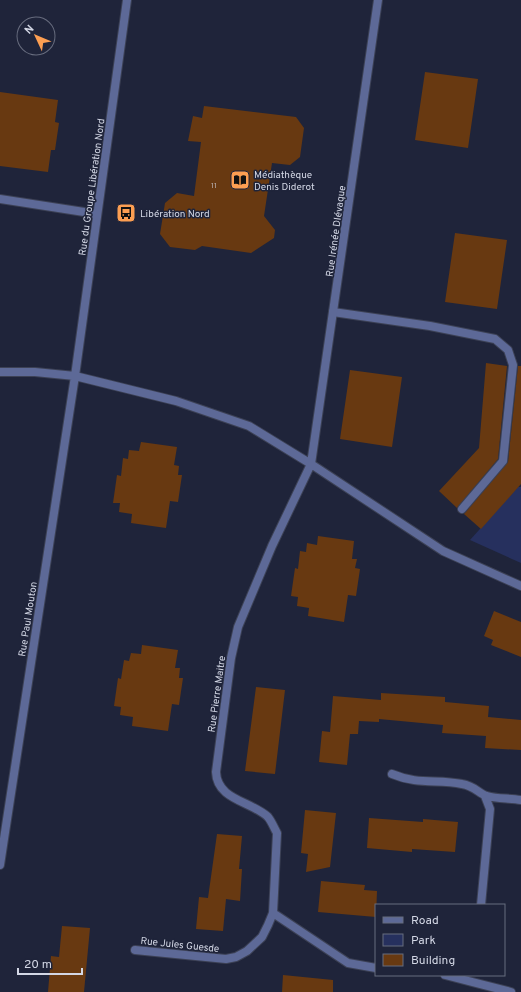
<svg xmlns="http://www.w3.org/2000/svg" width="521" height="992" viewBox="0 0 521 992" font-family="Overpass,sans-serif">
	<rect width="100%" height="100%" fill="#1f243a"/>
	<path fill="#26305e" d="M518,487h3v76l-51,-23z"/>
	<path fill="#683911" d="M425,72l53,7 -10,69 -53,-8z
		M0,92l58,8 -3,22 4,1 -4,27h-4l-3,22 -48,-6z
		M204,106l92,11 8,11 -4,29 -10,8 -18,-2 -8,53 11,14 -1,8 -23,15 -49,-7 -7,4 -25,-3 -10,-13 5,-31 12,-10 17,3 7,-54 -13,-1 5,-25 9,2z
		M455,233l52,7 -10,69 -52,-7z
		M486,363l21,3 -9,93 -41,49 -18,-17 40,-43z
		M518,366h3v118l-40,45 -17,-15 44,-52z
		M350,370l52,7 -10,70 -52,-8z
		M141,442l36,5 -3,18 5,1 -1,9h4l-4,27 -8,-1 -4,27 -35,-5 1,-9 -13,-2 1,-9h-7l4,-28 4,1 2,-18 5,1 1,-9 10,1z
		M318,536l36,5 -2,18h5l-2,9 5,1 -4,27 -8,-1 -4,27 -36,-6 1,-8 -12,-2 1,-9 -7,-1 4,-28 3,1 2,-18 6,1 1,-9 10,2z
		M494,611l27,11v35l-30,-12 2,-5 -9,-4z
		M142,645l36,5 -3,18h5l-1,10h4l-4,27 -7,-1 -4,27 -36,-5 1,-9 -13,-2 1,-8 -7,-1 4,-28 3,1 3,-19 5,1 2,-8 10,1z
		M256,687l29,3 -10,84 -30,-3z
		M381,693l64,4v5l44,4 -1,11 33,3v30l-36,-2 1,-12 -44,-3 1,-8 -64,-6v3l-20,-1 -1,13h-8l-3,31 -28,-3 3,-31 8,1 3,-36 48,4z
		M305,810l31,3 -6,54 -24,5 2,-18 -7,-1z
		M369,818l54,4v-3l35,3 -3,30 -43,-3v3l-45,-4z
		M217,834l25,2 -3,33h3l-2,32 -14,-2 -3,32 -27,-2 3,-32 9,1z
		M321,881l44,4 -1,5 13,1 -1,26 -58,-5z
		M62,926l28,2 -6,64h-36l3,-36 8,1z
		M283,975l50,5v12h-51z"/>
	<g fill="none" stroke-linecap="round" stroke-linejoin="round">
		<defs>
			<path id="service" d="M0,199l97,15
				M333,312l97,14 65,13 13,11 5,15 -10,96 -41,48"/>
			<path id="minor" d="M0,372h35l40,4 101,25 73,25 62,38 132,87 78,35
				M392,774c26,11 45,5 70,10 13,2 17,10 25,12 10,3 23,2 34,4
				M0,865l75,-489 52,-376
				M481,905l9,-96 -5,-13
				M273,913l75,50 28,5
				M135,950l91,9 10,-2 11,-6 15,-14 6,-12 5,-12 4,-80c-3,-5 -5,-11 -9,-16 -17,-16 -51,-17 -52,-45l15,-114 7,-31 34,-81 39,-82 67,-464
				M445,975l66,17"/>
		</defs>
		<use href="#service" stroke="#3c4155" stroke-width="10"/>
		<use href="#minor" stroke="#3c4155" stroke-width="10"/>
		<use href="#service" stroke="#5d6997" stroke-width="8"/>
		<use href="#minor" stroke="#5d6997" stroke-width="8"/>
	</g>
	<defs>
		<symbol id="library-square" viewBox="-11 -11 22 22"><rect x="-9" y="-9" width="18" height="18" rx="4" fill="#fc9e52" stroke="#1f243a"/><path d="M-6-4Q-3-5.5-.7-3.5V5Q-3 3-6 4ZM6-4Q3-5.5 .7-3.5V5Q3 3 6 4Z" fill="#111"/></symbol>
		<symbol id="bus-square" viewBox="-11 -11 22 22"><rect x="-9" y="-9" width="18" height="18" rx="4" fill="#fc9e52" stroke="#1f243a"/><path d="M-5-6H5V4H4V6H2V4H-2V6H-4V4H-5ZM-3.5-4V0h7V-4ZM-3.5 1.2v1.5H-2V1.2ZM2 1.2v1.5H3.5V1.2Z" fill="#111"/></symbol>
	</defs>
	<g fill-rule="evenodd">
		<use href="#library-square" x="229" y="169" width="22" height="22"/>
		<use href="#bus-square" x="115" y="202" width="22" height="22"/>
	</g>
	<g text-anchor="middle" stroke-width="3" stroke-linejoin="round" paint-order="stroke">
		<g font-size="8" fill="#b8b0b0">
			<text x="214" y="188">11</text>
		</g>
		<g font-size="10" fill="#d3d7e5" stroke="#1f243a" text-anchor="start">
			<text x="254" y="178">Médiathèque<tspan x="254" dy="12">Denis Diderot</tspan></text>
			<text x="140" y="217">Libération Nord</text>
		</g>
		<g font-size="10" fill="#d3d7e5" stroke="#1f243a">
			<text transform="translate(91 187) rotate(-82)" y="4">Rue du Groupe Libération Nord</text>
			<text transform="translate(335 231) rotate(-82)" y="4">Rue Irénée Dlévaque</text>
			<text transform="translate(27 619) rotate(-81)" y="4">Rue Paul Mouton</text>
			<text transform="translate(216 694) rotate(-82)" y="4">Rue Pierre Maitre</text>
			<text transform="translate(180 944) rotate(6)" y="4">Rue Jules Guesde</text>
		</g>
	</g>
	<rect x="375" y="904" width="130" height="72" fill="#1f243a" stroke="#676c7e"/>
	<rect x="383" y="917" width="20" height="6" fill="#5d6997" stroke="#676c7e"/>
	<text x="411" y="924" font-size="12" fill="#d3d7e5">Road</text>
	<rect x="383" y="934" width="20" height="12" fill="#26305e" stroke="#676c7e"/>
	<text x="411" y="944" font-size="12" fill="#d3d7e5">Park</text>
	<rect x="383" y="954" width="20" height="12" fill="#683911" stroke="#676c7e"/>
	<text x="411" y="964" font-size="12" fill="#d3d7e5">Building</text>
	<g transform="translate(36 36) rotate(314)"><circle r="19" fill="#1f243a" stroke="#676c7e"/>
	<path d="M0-3L7 15L0 10L-7 15Z" fill="#fc9e52"/>
	<text y="-6" font-size="11" font-weight="bold" text-anchor="middle" fill="#d3d7e5">N</text>
	</g>
	<path d="M18 968v6h64v-6" fill="none" stroke="#d3d7e5" stroke-width="2"/>
	<text x="24" y="968" font-size="12" fill="#d3d7e5" stroke="#1f243a" stroke-width="3" paint-order="stroke">20 m</text>
</svg>
